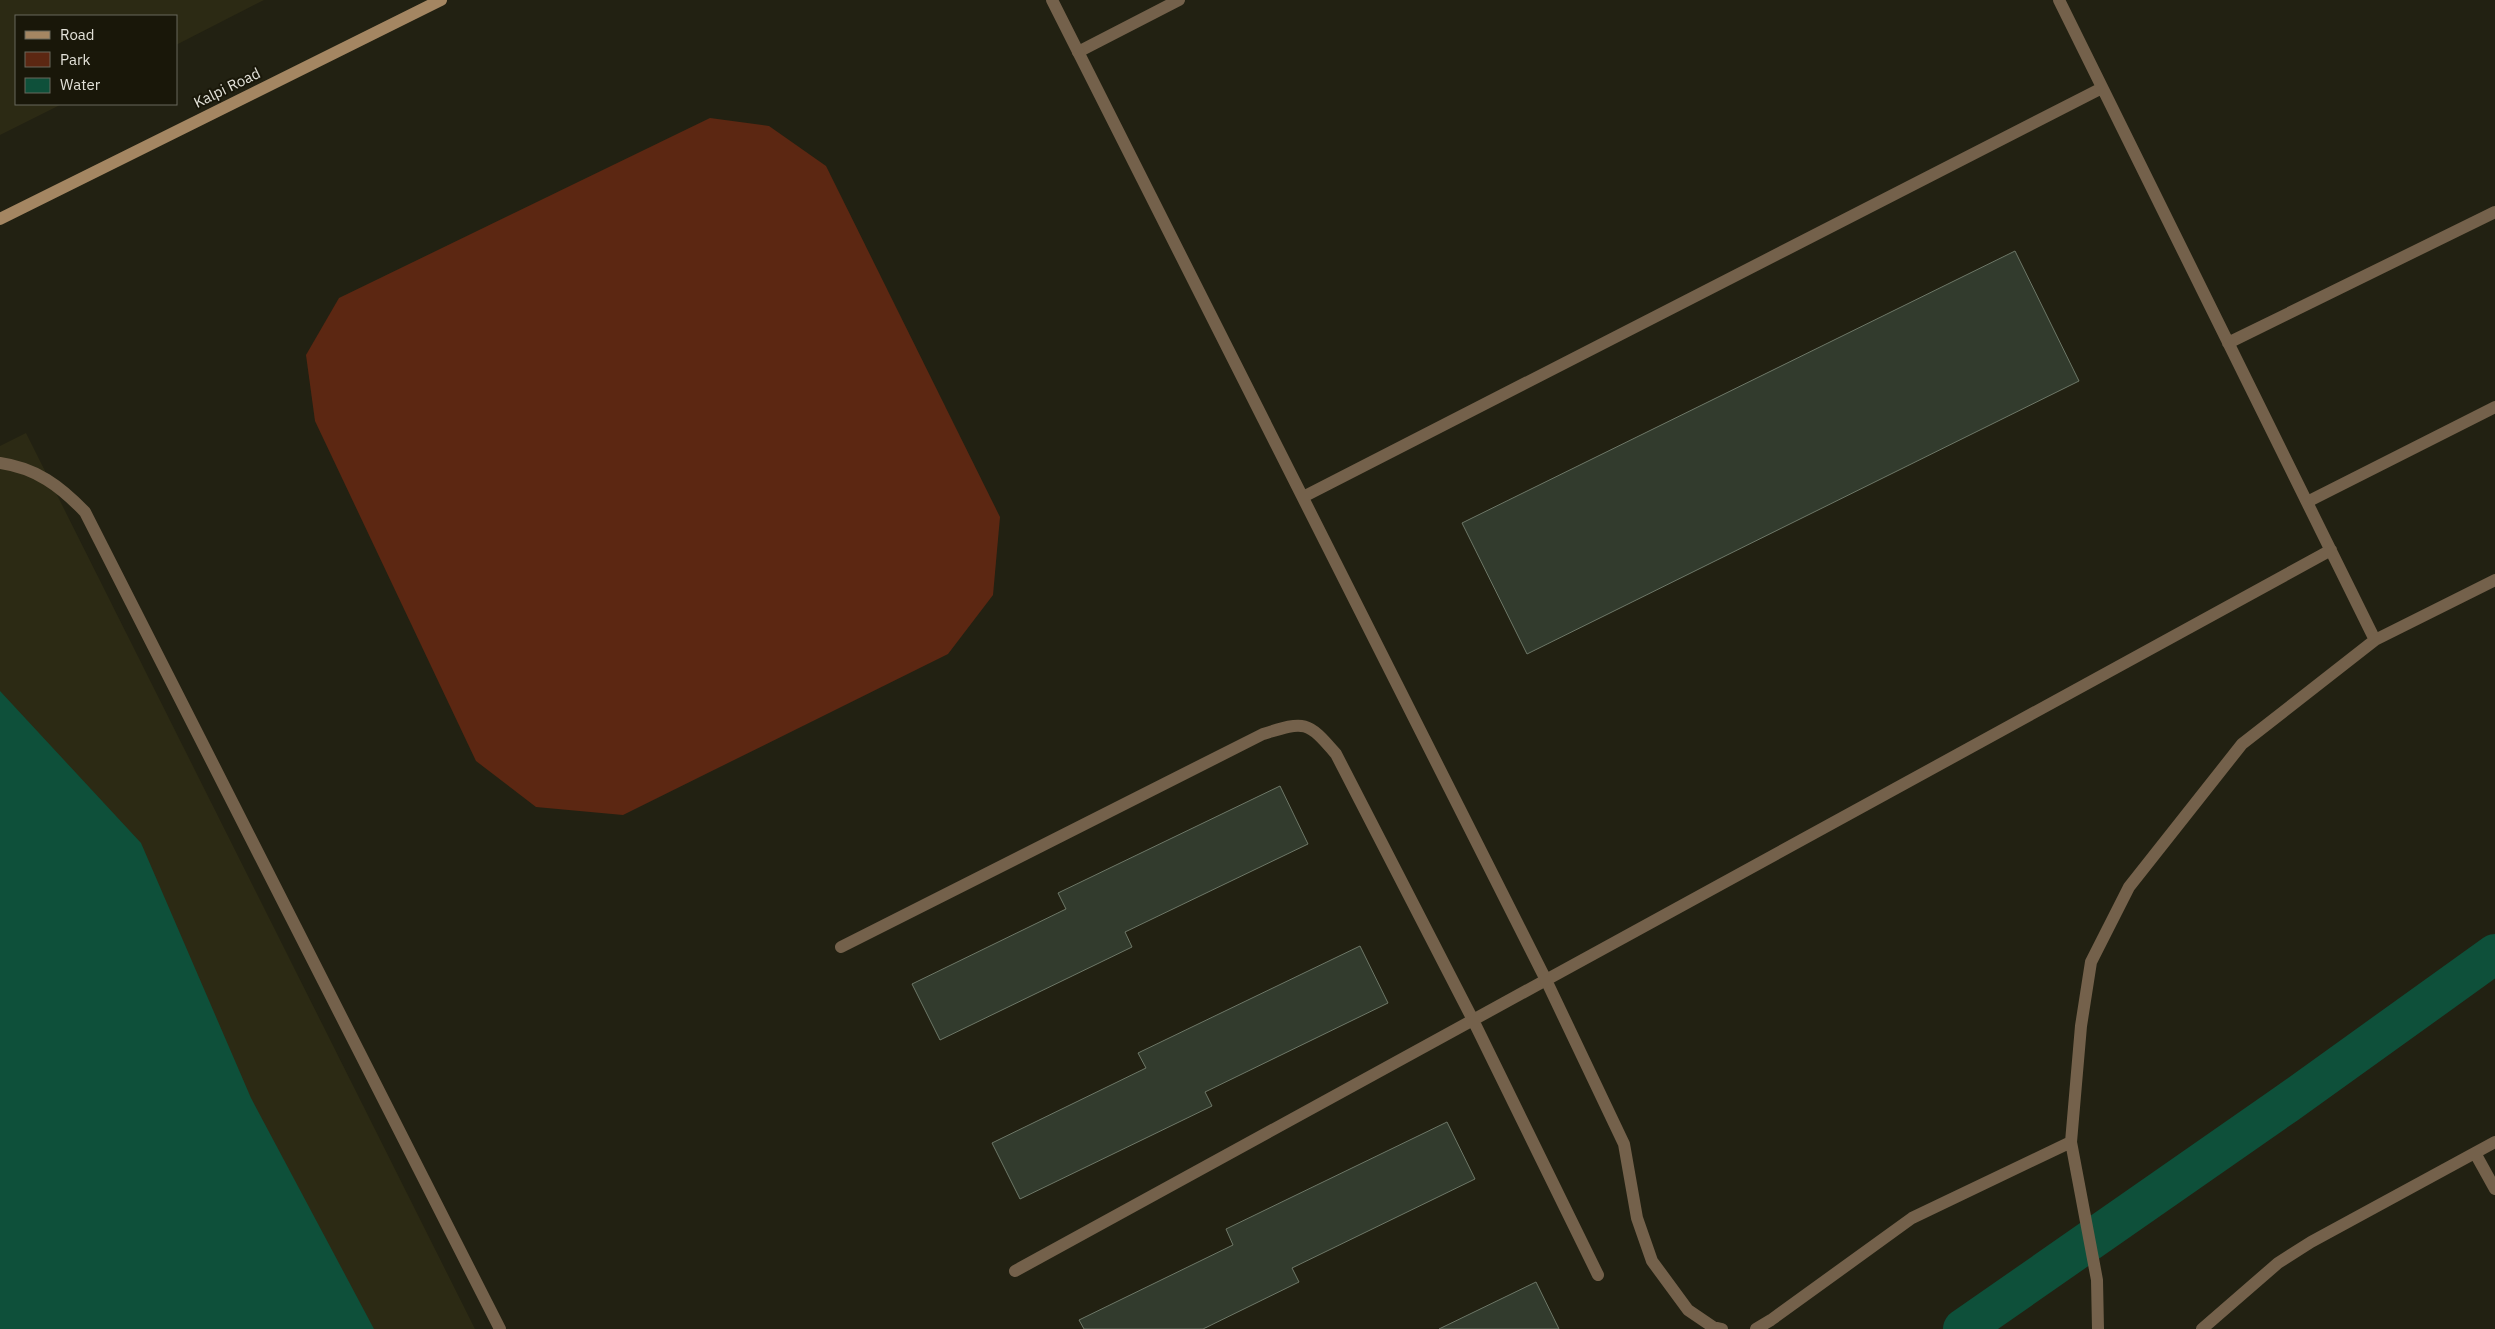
<svg xmlns="http://www.w3.org/2000/svg" width="2495" height="1329" viewBox="0 0 2495 1329" font-family="'IBM Plex Sans',sans-serif">
	<rect width="100%" height="100%" fill="#222112"/>
	<path fill="#2c2a14" d="M0,0h264l-88,45v-29h-160v88h46l-62,31z
		M26,433l449,896h-475v-883z"/>
	<path fill="#5c2712" d="M710,118l59,8 57,40 174,351 -7,78 -45,59 -325,161 -87,-8 -60,-46 -161,-340 -9,-66 33,-57z"/>
	<path fill="#0e503a" d="M0,691l141,152 110,255 123,231h-374z"/>
	<g fill="none" stroke-linecap="round" stroke-linejoin="round">
		<path stroke="#0e503a" stroke-width="40" d="M1963,1329l323,-225 209,-150"/>
	</g>
	<path fill="#323b2d" stroke="#6e7868" d="M2015,251l64,130 -552,273 -65,-131z
		M1280,786l28,58 -183,88 7,15 -192,93 -28,-56 154,-75 -8,-16z
		M1360,946l28,57 -183,89 7,14 -192,93 -28,-56 154,-75 -8,-15z
		M1447,1122l28,57 -183,89 7,14 -96,47h-119l-5,-9 154,-75 -7,-16z
		M1536,1282l23,47h-120z"/>
	<g fill="none" stroke-linecap="round" stroke-linejoin="round">
		<path stroke="#74614b" stroke-width="12" d="M1078,52l101,-52
			M0,463c36,5 60,23 85,49l415,817
			M841,947l422,-213c42,-13 44,-14 73,20l137,266 125,255
			M1015,1271l531,-291"/>
		<path stroke="#74614b" stroke-width="12" d="M1052,0l494,980 78,164 13,74 15,43 36,49 25,17 9,2
			M2059,0l316,640 -133,104 -113,143 -38,75 -10,64 -10,116 26,138 1,49
			M2228,343l267,-131
			M1303,497l799,-409
			M2307,502l188,-95
			M2375,640l120,-60
			M1546,980l785,-430
			M2475,1153l20,36
			M1756,1329l15,-9 141,-102 159,-76
			M2202,1329l76,-66 33,-21 184,-100"/>
		<path stroke="#a48662" stroke-width="12" d="M0,219l441,-219"/>
	</g>
	<g text-anchor="middle" stroke-width="4" stroke-linejoin="round" paint-order="stroke">
		<g font-size="15" fill="#e2e1d8" stroke="#191709">
			<text transform="translate(227 88) rotate(-26)" y="5">Kalpi Road</text>
		</g>
	</g>
	<rect x="15" y="15" width="162" height="90" fill="#191709" stroke="#69685c"/>
	<rect x="25" y="31" width="25" height="8" fill="#a48662" stroke="#69685c"/>
	<text x="60" y="40" font-size="15" fill="#e2e1d8">Road</text>
	<rect x="25" y="52" width="25" height="15" fill="#5c2712" stroke="#69685c"/>
	<text x="60" y="65" font-size="15" fill="#e2e1d8">Park</text>
	<rect x="25" y="78" width="25" height="15" fill="#0e503a" stroke="#69685c"/>
	<text x="60" y="90" font-size="15" fill="#e2e1d8">Water</text>
</svg>
